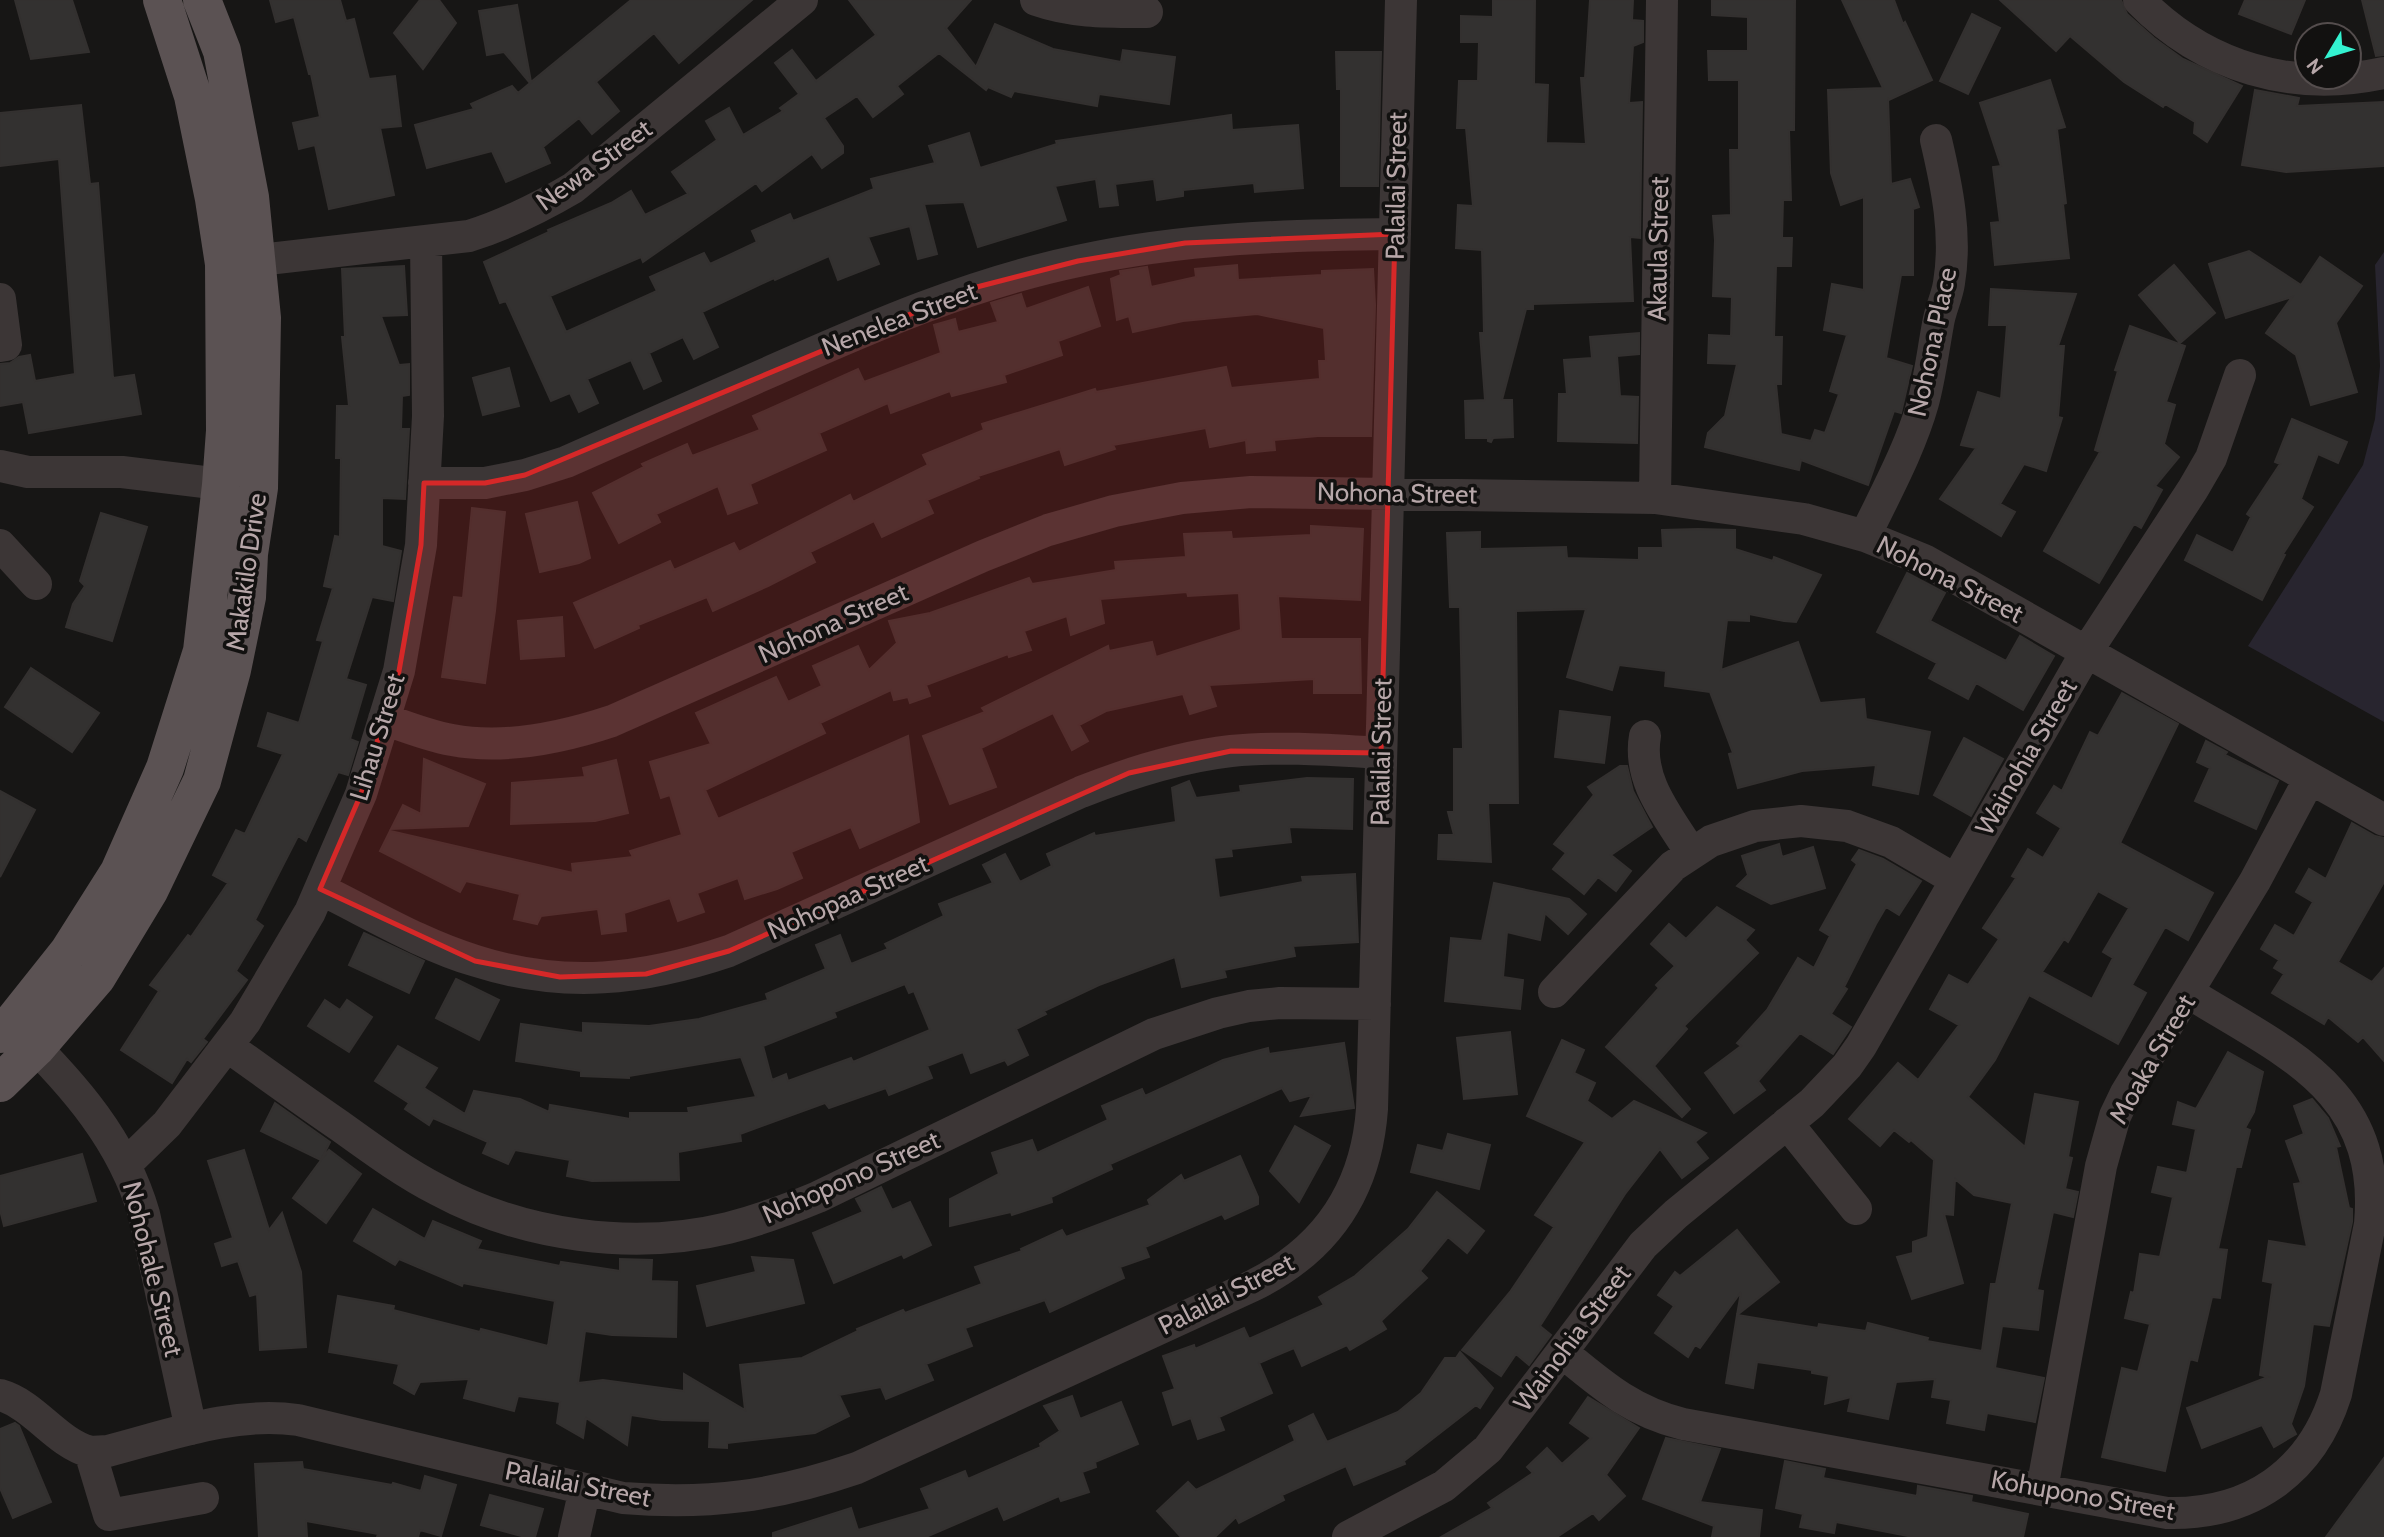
<svg xmlns="http://www.w3.org/2000/svg" width="2384" height="1537" viewBox="0 0 2384 1537" font-family="Cabin,sans-serif">
	<rect width="100%" height="100%" fill="#171615"/>
	<path fill="#28252f" d="M2384,252v470l-136,-76 115,-181 12,-46 5,-53 -5,-101z"/>
	<path fill="#333130" stroke="#33302f" stroke-width="2" fill-rule="evenodd" d="M15,0h57l17,52 -58,7z
		M270,0h70l6,21 8,-2 15,60 26,-3 6,50 -21,2 14,67 -65,14 -14,-64 -16,4 -6,-26 27,-6 -9,-43h-2l-15,-57 -18,5z
		M420,0h19l17,23 -33,46 -29,-36z
		M631,0h121l-73,63 -25,-30 -58,49 23,29 -27,23 -13,-16 -36,29 7,16 -44,19 -14,-31 -65,17 -12,-43 59,-16 -3,-5 41,-18 6,7 12,-10 -26,-31 -17,3 -8,-44 38,-6 14,77z
		M849,0h122l-25,28 30,39 19,-43 58,25 68,13 2,-12 52,7 -6,47 -70,-10 -2,12 -83,-15 -3,6 -23,-10 -2,3 -47,-37 -42,33 6,8 -30,23 -16,-21 -33,22 19,28v7l-21,15 -10,-14 -50,37 -6,-8 -113,79 -2,-5 -91,39 16,36 91,-41 -7,-14 54,-24 6,11 47,-22 -5,-11 38,-17 3,7 81,-32 -3,-10 64,-16 -6,-17 40,-13 11,35 77,-24 -1,-3 175,-26 1,15 66,-5 5,63 -48,4 -1,-9 -71,7v6l-26,4 -3,-21 -39,5 3,21 -18,2 -4,-28 -41,7 11,34 -88,27 -14,-45 -40,2 13,50 -19,5 -8,-33 -42,11 11,27 -41,16 -9,-24 -54,24 -1,-2 -72,34 16,35 -24,12 -11,-22 -34,16 12,28 -17,8 -13,-29 -44,19 11,24 -19,9 -9,-19 -19,8 -45,-100 -6,2 -16,-41 65,-30 -1,-2 63,-27 20,-12 14,24 43,-21 -16,-22 45,-32 -11,-19 23,-13 14,27 40,-24 -3,-3 19,-14 -24,-31 17,-13 24,31 60,-46z
		M1493,0h42l-1,84 14,1 -2,58 40,1 -5,-66h4l5,-78h43l-1,20 11,1v21l-10,4 -4,57 13,-1 -2,136 -10,-1 3,64 -100,3v5h-7l-24,91h10l1,37 -20,1 -2,4 -3,-1v-3h-22l-1,-37 20,-1 -5,-67h4l-2,-83 -26,-2 2,-43 15,1 -7,-78h-9l2,-47h19l1,-39h-18v-26l32,1z
		M1712,0h83l-1,130h-5l2,70h-8l-1,38h10l-1,28h-15l-2,71h8l-1,47h-5l5,50 30,7 4,-11 10,3 14,-39 -9,-3 17,-56 -23,-5 8,-46 32,6v-93l-23,8 -10,-32 -3,-83 55,-2 -41,-88h52l9,24 2,-2 27,58 -43,20 -1,-2 3,86 19,-5 9,28 -6,2v66h-12l-15,83 26,8 -11,47 -7,-2 -26,74 -67,-25 -2,10 -94,-23 3,-14 17,-17 12,-52 -29,-1 1,-28 22,1 1,-39 -19,-1 2,-56 -2,-24 18,-1 -1,-65h9v-70h-30l-1,-29h40v-34l-36,-2z
		M2000,0h121l6,14 27,24 29,21 59,27 -35,56 -13,-9 1,-11 -30,-18 -2,3 -39,-25 -54,-46 -14,15z
		M2245,0h60l-14,34 -52,-20z
		M2362,0h22v55l-8,1z
		M1972,14l28,14 -32,66 -28,-13z
		M1336,52h45l-3,134h-37v-97h-4z
		M2050,80l15,47 -8,2 9,74 -3,1 6,54 -74,7 -4,-42 9,-1 -7,-55 8,-1 -21,-63z
		M2255,90l44,8 -2,8 87,-4v64l-98,6 -44,-7z
		M81,105l9,79 8,-1 15,195 21,-3 7,39 -112,19 -6,-31 -23,4v-42l10,-1 9,-6 11,-2 5,26 40,-7 -16,-215 -59,7v-53z
		M2249,251l52,34 19,-28 42,29 -26,37 21,69 -46,13 -15,-50 -30,-22 26,-36 -66,21 -17,-54z
		M1237,265l1,15 84,-5v-4l51,-2 2,36 -4,131h-53l-44,4 1,10 -28,3 -1,-13 -36,7 -4,-19 -93,17 2,4 -50,16 -5,-16 -82,27 1,2 -52,22 6,13 -51,24 -8,-16 -64,31 5,10 -47,24 -55,25 -6,-14 -69,28 1,3 -44,20 -21,-45 96,-42 4,9 60,-27 5,9 111,-57 3,7 75,-37 -5,-10 61,-25 -2,-6 113,-35 1,3 130,-25 5,21 89,-9 -1,-18h7l-2,-33 -67,-14 -74,7 -50,11 -4,-16 -12,4 -6,-41 10,-4 -1,-4 27,-4 4,20 45,-10 -1,-8z
		M2174,265l41,48 -35,30 -41,-48z
		M404,266l3,49 -26,1 18,49 10,-1v31l-7,1 -1,33h8l-4,70 -23,-1v48l19,5 -8,50 -21,-4 -26,82 20,6 -16,54 8,3 -10,33 -10,-3 -32,69 -8,-5 -43,84 8,6 -27,45 11,9 -44,59 4,3 -16,20 -4,-3 -15,24 -51,-33 38,-59 -9,-6 38,-50 3,2 37,-54 -15,-8 23,-45 9,4 38,-80 -25,-8 10,-33 31,10 24,-82 -6,-1 16,-52 -9,-2 11,-50 5,1 1,-79h-5l1,-52h12l-7,-69h3l-3,-68z
		M1088,287l12,39 -42,15 4,14 -58,20 2,7 -54,14 -2,-5 -59,22 -3,-10 -69,30 7,17 -76,34 7,19 -29,11 -10,-28 -62,28 4,8 -41,21 -26,-50 51,-26 -2,-3 45,-20 5,12 68,-26 -7,-14 105,-47 6,13 77,-29 -7,-28 21,-6 3,13 40,-10 -7,-19 30,-9 5,15z
		M1991,289l85,5 -18,52h6l-6,71 4,1 -16,53 -22,-7 -24,40 15,8 -14,24 -61,-37 36,-51 -15,-3 17,-53 23,7 6,-74h-18z
		M2130,326l55,20 -19,56 9,3 -11,39 15,13 -24,29 7,4 -21,38 -7,-4 -35,59 -55,-32 56,-99 -5,-2 23,-79 -3,-1z
		M1639,333v21l-22,2 3,40 18,1 -1,46 -79,-2 1,-47h8l-3,-34 28,-2 -2,-21z
		M509,368l10,38 -36,9 -10,-37z
		M2292,419l55,23 -9,21 -20,-9 -17,45 12,8 -30,47 2,1 -23,45 -77,-40 12,-25 36,18 18,-36 -4,-3 33,-50 -5,-2z
		M577,502l13,56 -11,5 -39,9 -14,-58z
		M472,508l33,4 -10,99 -10,72 -43,-6 12,-80 9,1z
		M101,513l46,14 -35,114 -46,-14 7,-23 12,-18 -5,-5z
		M1311,526l52,3 -3,71 -82,-4 3,43h79l1,54h-47v-14l-105,6 7,21 -26,8 -7,-20 -77,17 -27,14 9,16 -16,9 -19,-37 -72,35 15,39 -46,17 -27,-68 62,-24 -3,-4 126,-62 1,5 43,-9 4,15 85,-27 -2,-37 -51,3 -1,-4 -87,7 4,24 -33,12 -4,-19 -43,15 7,19 -22,7 -1,-3 -82,31 4,11 -20,7 -2,-6 -14,3 -3,-10 -71,33 5,10 -120,57 13,29 190,-83 11,86 -59,26 -9,-21 -60,25 11,26 -25,11 -32,10 -7,-21 -41,15 7,19 -26,9 -8,-23 -46,15 2,18 -24,3 -4,-25 -57,7 -4,8 -23,-5 6,-25 -54,-13 -6,11 -80,-41 10,-20 183,42 -1,-9 61,-7 -3,-6 52,-16 -12,-40 -9,3 -11,-36 61,-18 -15,-31 80,-36 12,25 34,-16 -9,-20 45,-20 11,24 28,-27 -8,-22 41,-8 99,-35 3,6 84,-14 -1,-8 71,-5 -2,-23 47,-2 1,7 79,-4z
		M1698,529l37,1v19l38,12 1,-4 47,18 -25,47 -12,-1 -35,-7v7l-22,-1 -6,50 77,-28 22,61 44,-4 2,20 64,13 -12,62 -45,-9 3,-20 -74,6 -64,17 -9,-34 4,-1 -23,-61 -45,-6 1,-15 -47,-6 -7,25 -45,-13 19,-68 -70,2 2,192h-30l3,59 -53,-3 1,-24h15l-6,-23h6v-63h9l-3,-142h-10l-3,-74 33,-1v17l86,-2 1,11 72,2v-12h24l-1,-18z
		M1907,573l38,20 -15,28 76,40 14,-25 34,20 -31,54 -47,-27 -8,16 -39,-21 8,-15 -60,-31z
		M562,617l2,39 -43,3 -3,-38z
		M31,668l68,45 -27,39 -67,-45z
		M2122,693l56,31 -58,119 93,50 -25,47 -23,-13 -33,58 14,8 -28,51 -89,-49 -34,65 -27,37 57,50 10,-53 43,8 -10,55 4,1 -7,31 13,3 -5,25 -20,-5 -16,78 6,1 -5,39 -36,-4 -7,42 49,10 -9,44 -48,-9 -3,17 -37,-7 4,-23 -19,-3 3,-18 -39,3 -8,37 -40,-8 3,-14 -26,7 4,-28 -17,-3v-3l-55,-8 -4,26 -27,-5 11,-68 81,13 1,-4 47,7 2,-8 60,15 -1,3 55,10 9,-67h5l16,-81 -38,-8 -19,-16 -2,36 -9,-1 19,69 -51,16 -15,-42 16,-4v-11l15,-5 6,-77 -23,-20 -2,2 -15,-12 -14,16 -31,-27 49,-56 20,17 41,-55 -29,-16 19,-34 19,10 31,-46 -16,-11 33,-50 -4,-2 16,-27 15,9 18,-30 -24,-15 17,-27 8,5 28,-59 8,4zM2098,891l31,17 -26,44 10,6 -21,41 -50,-27 22,-33 4,3z
		M1560,711l50,6 -6,46 -49,-6z
		M1964,738l39,21 -32,57 -37,-21z
		M2206,741l21,11 -2,3 53,26 -22,48 -61,-28 15,-33 -13,-6z
		M424,759l61,25 -17,42 -77,3 12,-24 18,9z
		M616,760l12,53 -33,8 -84,3 1,-41 73,-6 -2,-9z
		M1620,766h7l6,25 19,36 -41,28 20,16 -15,20 -18,-14 -14,17 -31,-25 13,-16 -12,-9 40,-49 -6,-8z
		M1307,778l46,1 -1,50 -63,-2 2,15 -60,7 1,7 -18,2 5,40 84,-16 -1,-5 53,-3 3,68 -65,4 2,10 -71,14 2,7 -44,10 -7,-30 -76,28 -55,26 2,3 -30,15 12,26 -20,10 -3,-5 -34,13 -8,-21 -36,14 5,12 -43,17 -3,-7 -57,20 -4,-5 -85,31 1,7 -63,11 1,28 -87,1 -25,-5 3,-16 -55,-10 -7,14 -25,-11 5,-11 -55,-24 -4,7 -24,-16 4,-6 -34,-22 23,-35 39,22 -13,20 41,26 9,-23 46,8 29,13 1,-7 80,14v-6h59l-1,-5 68,-11 -15,-40 -112,19v2l-48,-2v-5l-65,-10 5,-37 62,9v-10l66,3 50,-7 69,-19 -2,-6 60,-25 -10,-24 24,-10 11,29 37,-15 -3,-5 59,-28 -5,-12 54,-21 -10,-18 22,-11 15,28 32,-16 -5,-12 47,-21 1,3 81,-14 -4,-34 17,-7 7,17 45,-6 -1,-6zM905,984l4,9 5,-2 16,39 -77,32 -2,-4 -63,23 -2,-7 -14,6 -9,-34 73,-29 -2,-5z
		M0,791l35,19 -35,67z
		M2352,823l23,13 9,2v44l-46,80 34,20 12,-14v93l-21,-24 -5,5 -30,-25 -4,7 -52,-31 12,-19 -10,-6 5,-8 -18,-11 14,-24 19,11 19,-34 -17,-10 13,-23 17,10z
		M1779,844l3,13 31,-10 12,41 -54,16 -34,-18 11,-11 -6,-19z
		M1859,850l24,9 38,22 -22,34 -13,-8 -10,17 -32,63 3,2 -16,25 20,13 -18,27 -33,-21 -42,48 7,9 -31,23 -29,-40 36,-27 -4,-3 30,-33 31,-52 16,10 16,-32 -10,-6 37,-66 -5,-4z
		M1494,883l75,16 17,15 -18,20 -23,-21 -5,27 -33,-8 -4,45 20,3 -3,29 -75,-8 6,-63 31,3z
		M1717,907l37,23 -9,10 13,13 -74,73 3,3 -33,37 36,43 -8,8 -76,-70 53,-59 -3,-3 19,-19 -24,-22 18,-20 17,15z
		M364,933l60,28 -15,32 -60,-28z
		M456,979l43,21 -20,40 -43,-22z
		M325,1000l15,10 7,-10 25,17 -23,35 -41,-26z
		M1510,1032l7,62 -53,5 -7,-61z
		M1562,1040l22,10 -10,23 21,10 -8,18 25,18 22,-18 72,32 -11,9 13,16 -26,20 -22,-29 -35,45 -85,132 11,9 -22,30 -13,-11 -15,22 -39,-26 48,-58 44,-65 -19,-12 50,-73 -58,-26z
		M1344,1043l10,65 -53,8 11,-21 -22,6 -8,-13 -172,76 2,5 -61,28 1,5 -40,13 -1,-3 -61,14v-27l49,-25 -7,-21 40,-13 5,13 71,-33 -6,-14 40,-17 3,7 78,-36 45,-12 1,6z
		M2228,1052l35,20 -9,40 -9,16 5,2 -9,37h-5l-18,82 9,1 -7,48 -8,-1 -15,64 -7,-2 -25,112 -63,-14 20,-89 16,4 12,-48 -25,-6 6,-26 3,1 6,-39 20,3 13,-60 -21,-5 6,-25 29,6 9,-44 -23,-5 5,-22 18,7z
		M2312,1099l16,19 12,28 -4,1 13,61 3,1v13l-23,104 -16,-2 -9,62 -13,38 5,10 -22,13 -12,-22 -60,23 -15,-40 81,-31 -8,-2 13,-92 -10,-2 6,-40 38,6 -13,-63 7,-1 -15,-42 18,-7 -10,-28z
		M275,1103l55,39 -9,18 8,-10 32,24 -35,49 -33,-25 28,-38 -60,-29z
		M1295,1126l35,20 -31,56 -29,-31z
		M1448,1134l42,11 -11,44 -68,-17 7,-27 25,6z
		M244,1150l25,80 13,-17 19,59 5,75 -46,3 -3,-56 -7,2 -12,-35 -16,5 -7,-22 18,-6 -25,-77z
		M82,1154l14,47 -92,25 -4,-16v-34z
		M1240,1156l18,41v7l-33,15 -3,-5 -77,33 4,10 -29,10 4,11 -74,34 -5,-12 -80,28 7,18 -46,18 7,16 -47,19 -5,-12 -42,8 10,21 -34,17 -88,10v5l-18,-1 1,-26 -48,-1 -31,-5 -4,30 -41,-27 -3,20 -26,-15 3,-21 -42,-6 -4,15 -50,-13 5,-19 -49,3 -6,12 -20,-11 5,-19 -70,-12 9,-56 56,10 -1,4 87,22 1,-3 67,17 7,-45 -92,-18 -1,3 -63,-27 -4,6 -41,-24 19,-32 52,30 8,-18 48,20 -4,8 83,17 1,-4 59,9v-12l32,1 -1,21 26,1 -1,55 -64,-2 -27,-4 -7,52 25,-3 81,11v-17l61,36 -5,-45 62,-7 56,-27 -1,-2 46,-19 2,3 77,-29 -7,-17 47,-16 -1,-2 41,-19 4,7 84,-32 -2,-5 33,-25 3,6z
		M881,1187l11,23 18,-8 21,43 -27,13 -2,-4 -68,29 -21,-50 50,-21 -7,-13z
		M1437,1192l47,39 -17,22 -19,-16 -28,34 7,7 -46,43 5,8 -36,21 -3,-5 -45,21 -8,-18 -35,15 13,30 -53,24 5,13 -26,9 -7,-21 -18,7 -10,-32 12,-4 -12,-33 31,-11 1,4 49,-21 5,11 75,-34 -5,-8 36,-21 53,-47z
		M1737,1230l42,52 -42,33 4,-23 -41,56 -5,-3 -7,12 -33,-24 19,-27 -16,-11 17,-23 5,4z
		M752,1257l41,3 11,43 -97,23 -10,-40 59,-14z
		M1460,1352l33,36 -13,20 -4,-3 -72,56 1,3 -51,21 -8,-19 -64,29 2,5 -45,23 -3,-6 -21,20h-34l-24,-26 31,-29 8,8 99,-49 -6,-15 24,-12 14,28 71,-30 23,-19 24,-35h11z
		M1072,1396l8,23 41,-17 17,42 -43,18 1,5 -14,5 7,20 -28,9 -2,-5 -55,24 -6,-14 -72,31h-153v-4l78,-25 7,22 72,-21 -9,-20 44,-18 3,8 73,-32 -1,-3 20,-13 -16,-25z
		M1588,1397l51,31 -33,47 19,21 -26,24 -6,-7 -36,24h-116l51,-29 -4,-5 45,-30 -6,-6 20,-19 15,16 29,-26 -21,-15z
		M15,1423l4,3 32,76 -38,16 -13,-30v-59z
		M1666,1438l54,11 -20,53 62,8 -3,27h-47l2,-11 -71,-27z
		M2384,1458v79h-58z
		M1785,1461l40,8 -2,9 94,18 1,-10 54,10 -1,6 57,12 -5,23h-110l-77,-15 -2,11 -34,-6 3,-13 -27,-6z
		M302,1462l1,7 89,16 1,-2 28,8 4,-15 31,9 -15,51 -21,-6 -2,7h-41l1,-3 -72,-13 1,15 -48,1 -4,-73z
		M490,1495l53,14 -8,28h-10l-44,-12z"/>
	<g fill="none" stroke-linecap="round" stroke-linejoin="round">
		<path stroke="#3c3636" stroke-width="32" d="M1036,0c37,13 72,12 111,12
			M2139,0c65,67 154,93 245,73
			M233,263l236,-27c38,-12 70,-28 104,-48l229,-188
			M0,299l6,46 -6,1
			M0,466l28,6h94l123,15
			M424,483h61l40,-8 41,-13c69,-31 139,-61 208,-92 99,-44 198,-87 304,-109 104,-23 210,-26 317,-27
			M1655,498l7,-498
			M1865,536c21,-44 45,-87 58,-133 7,-26 10,-52 15,-79 2,-14 9,-27 11,-41 8,-48 -2,-96 -13,-143
			M0,545l36,39
			M384,719c22,8 45,17 68,21 53,10 109,-2 160,-19l371,-165 65,-26 66,-19 68,-13 69,-6 404,6 149,21 61,17 59,24 460,260
			M1645,736c-8,45 24,81 46,117
			M320,889c51,25 102,56 156,72 88,28 167,19 253,-10l352,-159c48,-19 97,-35 150,-41 50,-5 100,-1 150,2
			M1554,992l119,-126 38,-25 44,-15 46,-5 46,5 44,16 65,38
			M20,1032c54,53 103,109 124,182l47,215
			M227,1046c38,27 75,54 113,80 32,23 63,46 98,64 85,46 195,61 290,38 31,-8 61,-19 90,-31l336,-163 64,-21 31,-7 31,-3 95,1
			M1787,1123l69,86
			M126,1164l41,-40 78,-102 65,-110 51,-118 38,-123 22,-126 7,-129 -2,-174
			M1562,1352c40,33 69,59 121,72l484,89c83,2 144,-40 169,-119l34,-170c12,-134 -84,-171 -181,-231
			M0,1395c35,10 55,47 90,57l19,63 94,-17
			M90,1452l18,-1c62,-16 125,-40 190,-31l325,78c87,7 152,-2 234,-30l395,-182c74,-36 114,-95 120,-177l29,-1109
			M2042,1489l59,-323 14,-50 11,-23 129,-212 55,-103
			M574,1537l11,-48
			M1348,1537l96,-51 44,-37 155,-204 33,-31 136,-111 35,-37 14,-20 226,-395 106,-162 18,-31 29,-83"/>
		<path stroke="#5b5253" stroke-width="38" d="M0,1034l11,-10 58,-73 50,-79 46,-104 37,-117 19,-166 4,-54 -1,-167 -10,-65 -21,-103 -31,-96
			M0,1083l36,-35 61,-71 52,-86 53,-110 30,-111 15,-73 2,-43 10,-66 3,-170 -12,-121 -28,-146 -20,-51"/>
	</g>
	<path fill="#d62828" fill-opacity="0.2" stroke="#d62828" stroke-width="5" stroke-linejoin="round" d="M1395,234l-14,519 -150,-2 -102,22 -400,178 -83,23 -86,3 -85,-16 -155,-72 41,-95 38,-123 22,-126 3,-62h61l40,-8 448,-187 105,-27 107,-18z"/>
	<g text-anchor="middle" stroke-width="7" stroke-linejoin="round" paint-order="stroke">
		<g font-size="26" fill="#b7a7a9" stroke="#121110">
			<text transform="translate(594 165) rotate(-36)" y="9">Newa Street</text>
			<text transform="translate(1396 186) rotate(-89)" y="9">Palailai Street</text>
			<text transform="translate(1658 249) rotate(-89)" y="9">Akaula Street</text>
			<text transform="translate(899 319) rotate(-21)" y="9">Nenelea Street</text>
			<text transform="translate(1932 342) rotate(-78)" y="9">Nohona Place</text>
			<text transform="translate(1397 493) rotate(1)" y="9">Nohona Street</text>
			<text transform="translate(246 572) rotate(-82)" y="9">Makakilo Drive</text>
			<text transform="translate(1950 579) rotate(27)" y="9">Nohona Street</text>
			<text transform="translate(833 623) rotate(-24)" y="9">Nohona Street</text>
			<text transform="translate(377 737) rotate(-73)" y="9">Lihau Street</text>
			<text transform="translate(1381 752) rotate(-89)" y="9">Palailai Street</text>
			<text transform="translate(2026 757) rotate(-60)" y="9">Wainohia Street</text>
			<text transform="translate(848 897) rotate(-24)" y="9">Nohopaa Street</text>
			<text transform="translate(2152 1059) rotate(-60)" y="9">Moaka Street</text>
			<text transform="translate(851 1177) rotate(-24)" y="9">Nohopono Street</text>
			<text transform="translate(153 1269) rotate(76)" y="9">Nohohale Street</text>
			<text transform="translate(1226 1294) rotate(-27)" y="9">Palailai Street</text>
			<text transform="translate(1572 1338) rotate(-53)" y="9">Wainohia Street</text>
			<text transform="translate(578 1484) rotate(11)" y="9">Palailai Street</text>
			<text transform="translate(2083 1495) rotate(10)" y="9">Kohupono Street</text>
		</g>
	</g>
	<g transform="translate(2328 56) rotate(232)"><circle r="33" fill="#121110" stroke="#544d4d" stroke-width="2"/>
	<path d="M0-5L12 26L0 18L-12 26Z" fill="#33f2d0"/>
	<text y="-10" font-size="19" font-weight="bold" text-anchor="middle" fill="#b7a7a9">N</text>
	</g>
</svg>
